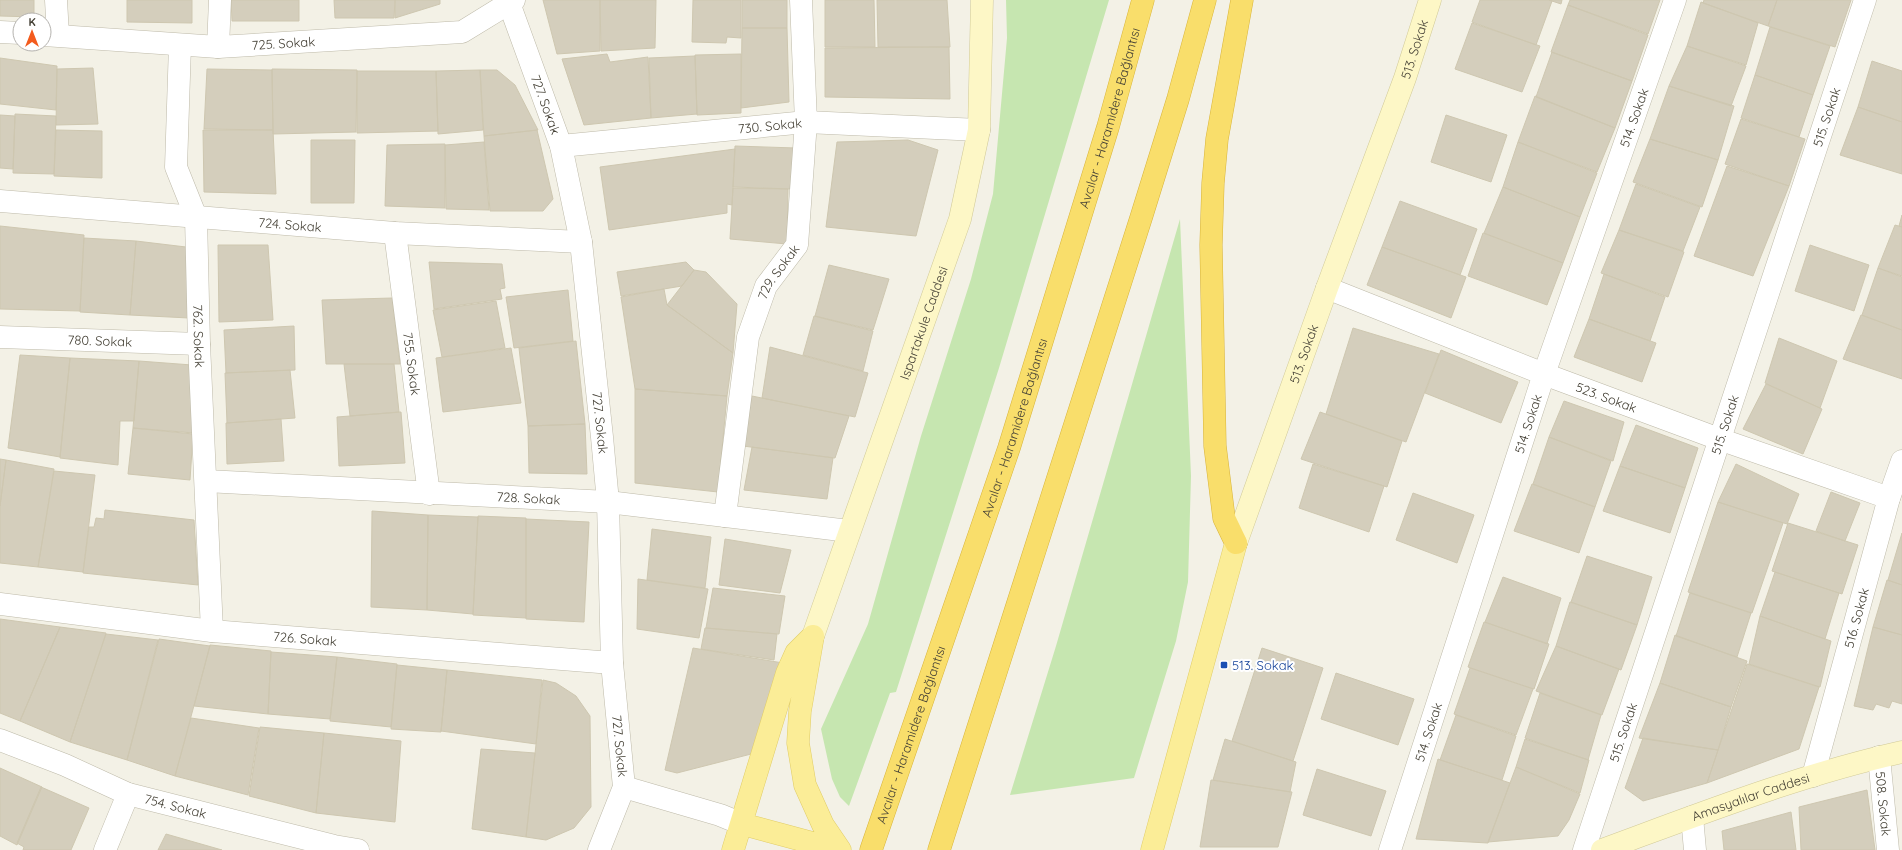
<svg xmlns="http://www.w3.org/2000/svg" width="1902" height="850" viewBox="0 0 1902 850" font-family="Quicksand,sans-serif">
	<rect width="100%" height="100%" fill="#f3f1e6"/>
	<path fill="#c6e6b0" d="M1006,0h103l-110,368 -103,324 -6,1 -41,113 -9,-9 -8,-18 -11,-50 47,-105 53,-188 50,-157 22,-85 14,-156z
		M1180,219l11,257 -3,106 -12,59 -42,137 -124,17 46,-149z"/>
	<path fill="#d4cebc" stroke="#cec7b0" d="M0,0h34v17l-34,-1z
		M127,0h65v23l-65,-1z
		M231,0h68v21h-67z
		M334,0h61l-1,18h-59z
		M395,0h45v4l-45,14z
		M543,0h57v51l-43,3z
		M600,0h56l-1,48 -54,3z
		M693,0h48v38l-14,-1 -1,6 -34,-1z
		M742,0h45v28h-45z
		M825,0h49l1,47h-50z
		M877,0h70l3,47h-72z
		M1480,0h69l3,1 -16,44 -64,-23z
		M1549,0h13l-1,4z
		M1570,0h90l-12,34 -80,-29z
		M1704,0h73l-9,26 -65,-23z
		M1777,0h74l-16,47 -67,-21z
		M1701,2l57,21 -12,42 -59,-19z
		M1568,5l80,30 -16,46 -81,-29z
		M1472,23l68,23 -18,46 -67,-23z
		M1770,27l60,19 -17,49 -58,-20z
		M742,28h45l2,74 -48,6z
		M1687,46l59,20 -15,40 -62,-20z
		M949,47l1,52 -125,-2v-49z
		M1552,52l80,29 -17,47 -79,-31z
		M607,54l3,8 38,-5 3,61 -67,7 -22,-66z
		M741,54v59l-44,2 -2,-60z
		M695,56l2,58 -46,4 -2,-60z
		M0,58l57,8 -1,44 -56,-6z
		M1872,61l30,10v51l-44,-15z
		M93,68l5,56 -42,1 1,-56z
		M207,69l65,1 1,60 -69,-1z
		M272,69l85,1 -1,62 -83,2z
		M480,70h17l18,15 23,45 -54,6z
		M480,70l3,60 -45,4 -2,-63z
		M357,71h79l2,60 -81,2z
		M1755,75l58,20 -14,42 -58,-19z
		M1669,86l65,20 -16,54 -68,-21z
		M1535,96l80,32 -18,44 -79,-30z
		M1858,107l44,15v52l-62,-19z
		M15,114l41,2 -2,58 -41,-1z
		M0,115l15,1 -2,53 -13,-1z
		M1446,115l61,20 -16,47 -60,-20z
		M1741,119l64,20 -16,47 -64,-22z
		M56,130l46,1v47l-48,-2z
		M203,130h70l3,64 -72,-2z
		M537,130l16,69 -10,12h-53l-6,-75z
		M1650,139l68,21 -16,47 -69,-25z
		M311,140h44l-1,63h-43z
		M908,140l30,10 -22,86 -90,-9 11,-85z
		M484,142l5,68 -43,-1 -1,-64z
		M1518,142l79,31 -17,44 -77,-30z
		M445,144v64l-60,-2 2,-61z
		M735,146l61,2 -4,41 -59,-2z
		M735,149l-3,56 -5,-1v9l-118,17 -9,-63z
		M1727,166l62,20 -36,90 -59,-20z
		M1636,184l64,23 -17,44 -64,-21z
		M1503,187l77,30 -17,46 -79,-30z
		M733,188l55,1 -1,55 -57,-5z
		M1400,201l77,28 -17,46 -78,-28z
		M1902,215v12l-3,-1z
		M1895,225l7,2v49l-24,-8z
		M0,226l84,9 -4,76 -80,-2z
		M1619,230l65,22 -16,45 -67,-24z
		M1483,233l80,30 -16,42 -79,-29z
		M84,238l52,3 -6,74 -50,-3z
		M136,241l50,6 3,71 -59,-3z
		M218,245h50l5,75 -54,2z
		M1810,245l59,20 -15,46 -59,-20z
		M1382,247l84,30 -15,41 -84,-33z
		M429,262l73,2 3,24 -5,1 2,10 -68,10z
		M686,262l8,8 -12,16 -61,10 -4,-24z
		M829,265l60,14 -16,51 -58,-14z
		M1878,268l24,9v53l-40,-15z
		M694,270l12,2 31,32 -4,49 -66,-48z
		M1604,274l61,23 -15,44 -61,-22z
		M664,289l3,16 66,48 -6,43 -92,-7 -14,-92z
		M568,290l5,51 -59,7 -8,-51z
		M392,298l8,66h-74l-4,-64z
		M496,301l9,47 -63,9 -9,-47z
		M1861,315l41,15v49l-59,-20z
		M814,316l59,15 -10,40 -60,-16z
		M1589,319l67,24 -14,39 -68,-25z
		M294,326l1,44 -69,3 -2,-43z
		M1353,328l86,26 -33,88 -80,-28z
		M1779,338l58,23 -17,47 -55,-25z
		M576,341l9,83 -57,2 -9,-78z
		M770,347l98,26 -13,44 -93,-19z
		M511,348l10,55 -78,9 -7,-54z
		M1441,350l77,32 -17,41 -76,-30z
		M20,355l50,3 -10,99 -52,-9z
		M70,358l69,3 -5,60h-14l-2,44 -58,-7z
		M139,361l53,4 2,68 -61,-5z
		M344,364h50l5,48 -49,4z
		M290,370l5,48 -68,5 -2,-50z
		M1766,384l56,25 -19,45 -60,-25z
		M635,389l92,7 -9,96 -83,-9z
		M752,396l97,20 -14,42 -92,-12z
		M1564,401l60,21 -11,39 -64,-24z
		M401,412l4,51 -66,3 -2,-49z
		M1320,412l82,29 -15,46 -86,-28z
		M281,419l3,42 -57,3 -1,-41z
		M585,424l2,50 -58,-1 -1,-47z
		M1636,425l62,23 -13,40 -65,-22z
		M133,428l60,6 -3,46 -62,-6z
		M1549,437l62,24 -16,46 -62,-23z
		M752,447l81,11 -6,41 -83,-9z
		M0,459l6,1 -6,46z
		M6,460l48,9 -16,98 -38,-4v-57z
		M1313,464l71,22 -15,46 -70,-24z
		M1736,464l63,30 -12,30 -69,-22z
		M1620,466l65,22 -15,45 -67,-22z
		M54,471l41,4 -12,97 -45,-5z
		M1532,484l63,23 -16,46 -65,-22z
		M1831,492l29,11 -15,38 -29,-10z
		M1413,493l61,22 -17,48 -61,-23z
		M1718,502l65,21 -31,90 -64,-21z
		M105,510l89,10 4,65 -115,-12 6,-46h5l2,-9 8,1z
		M372,511l56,4 -1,95 -56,-3z
		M428,515l50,2 -5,97 -46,-4z
		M478,516l48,2v100l-53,-3z
		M526,519l63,3 -5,100 -58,-3z
		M1788,523l70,22 -16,49 -70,-23z
		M652,529l59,8 -6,51 -58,-8z
		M1902,533v52l-14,-5z
		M725,539l66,11 -11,43 -61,-8z
		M1587,556l65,21 -15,48 -66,-23z
		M1775,572l64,21 -14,46 -65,-23z
		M1503,577l58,21 -14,46 -62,-22z
		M638,579l70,10 -9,49 -62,-9z
		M1887,580l15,5v50l-29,-8z
		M713,588l72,8 -6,38 -73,-6z
		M1690,593l61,20 -14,44 -61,-21z
		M1570,602l67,23 -16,45 -65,-24z
		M1760,616l71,25 -11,46 -71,-23z
		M0,619l60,8 -40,94 -20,-8z
		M1484,622l65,22 -15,45 -66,-22z
		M60,627l46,6 -36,109 -50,-21z
		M1873,627l29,8v69l-10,-3 -3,7 -13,-4 -3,6 -19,-4z
		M705,628l72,6 -3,26 -73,-11z
		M106,634l52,6 -31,120 -57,-18z
		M1675,635l72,26 -16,46 -71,-24z
		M159,639l51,7 -35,130 -48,-16z
		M210,645l61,6 -3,63 -74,-8z
		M1556,646l63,23 -17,46 -66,-24z
		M693,648l90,15 -24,89 -82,21 -12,-3z
		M1262,648l61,20 -30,93 -61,-20z
		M271,652l66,5 -7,62 -62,-5z
		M337,657l60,7 -6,63 -61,-6z
		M1747,664l72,23 -20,62 -92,34z
		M397,665l50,5 -6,62 -50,-3z
		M1470,668l63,21 -17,46 -62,-21z
		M447,670l95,10 -6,64 -95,-13z
		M1336,673l78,26 -16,46 -77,-26z
		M543,680l13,3 20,13 14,20 1,91 -17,21 -28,12 -20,-3z
		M1660,683l71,24 -13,43 -79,-12z
		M1540,693l61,22 -13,45 -63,-22z
		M1456,715l60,21 -14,44 -62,-20z
		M191,718l68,10 -11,67 -73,-19z
		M260,727l64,6 -8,80 -67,-17z
		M324,733l77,8 -6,81 -79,-9z
		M1643,738l75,12 -11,33 -64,18 -18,-13z
		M1225,739l71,23 -6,30 -77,-12z
		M1525,739l64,21 -9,33 -64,-26z
		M481,749l54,4 -9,84 -54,-8z
		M1438,759l72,24 -22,60 -72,-4z
		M1516,767l64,27 -11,26 -11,16 -70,6z
		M0,768l42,19 -25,58 -17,-9z
		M1317,769l69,22 -15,45 -68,-21z
		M1211,780l81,12 -14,55h-78z
		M41,787l48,21 -18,42h-48l1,-3 -7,-4z
		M1867,790l8,60h-74l-2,-43z
		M1791,812l5,38h-72l-2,-19z
		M166,834l56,16h-64z"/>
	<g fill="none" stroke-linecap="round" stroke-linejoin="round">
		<defs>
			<g id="street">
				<path d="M56,0l2,35"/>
				<path id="s1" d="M509,3l52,143 20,96 21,195 6,65 4,161 12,124 -25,63"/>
				<path d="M0,32l20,1"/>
				<path id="s2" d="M44,35l174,12 244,-15 52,-32"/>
				<path id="s3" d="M180,45l-4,122 20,50 3,127 13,287"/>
				<path d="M218,47l2,-47"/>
				<path id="s4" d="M561,146l245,-24 173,8"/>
				<path id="s5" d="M0,201l395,32 186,9"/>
				<path id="s6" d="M395,233l34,261"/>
				<path id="s7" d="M1327,288l217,86 175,65 170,59"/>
				<path id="s8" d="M0,337l199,7"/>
				<path id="s9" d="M206,481l402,21 241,29"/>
				<path id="s10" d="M725,516l23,-179 18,-51 31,-41 9,-123 -5,-122"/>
				<path id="s11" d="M0,604l212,27 400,32"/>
				<path id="s12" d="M0,740l65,25 63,29 206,52 24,4"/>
				<path id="s13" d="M1879,757l9,93"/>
				<path id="s14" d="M1813,776l76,-278 13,-37"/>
				<path d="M624,787l96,28 22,9"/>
				<path d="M1692,817l3,33"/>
				<path d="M105,850l23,-56"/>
				<path id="s15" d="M1390,850l154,-476 131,-374"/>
				<path id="s16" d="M1584,850l281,-850"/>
			</g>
			<g id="secondary">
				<path id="s17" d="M1236,543l91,-255 78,-210 25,-78"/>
				<path id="s18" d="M813,636l147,-417 19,-89 3,-130"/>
				<path id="s19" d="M1602,850c98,-36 197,-75 300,-98"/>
			</g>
			<path id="primary" d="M813,636l-13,75 -2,32 7,42 18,40 17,25
				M742,824l97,26
				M733,850l54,-177 9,-20 17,-17
				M1152,850l84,-307"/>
			<g id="highway">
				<path d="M1236,543l-12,-25 -9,-72 -4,-201 2,-62 4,-44 25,-139"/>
				<path id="s20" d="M871,850l138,-402 99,-321 35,-127"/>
				<path d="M939,850l202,-632 37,-119 27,-99"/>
			</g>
		</defs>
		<use href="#street" stroke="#bebaa9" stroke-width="23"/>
		<use href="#secondary" stroke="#d1ca98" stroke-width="23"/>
		<use href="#primary" stroke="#e0cc67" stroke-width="23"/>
		<use href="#highway" stroke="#d8b43b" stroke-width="23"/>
		<use href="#street" stroke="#fff" stroke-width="22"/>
		<use href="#secondary" stroke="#fdf7c6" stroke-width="22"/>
		<use href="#primary" stroke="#fbed97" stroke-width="22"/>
		<use href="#highway" stroke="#f9de6b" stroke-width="22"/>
	</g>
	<rect fill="#1a4fb4" stroke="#fff" stroke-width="1.5" x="1220" y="661" width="8" height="8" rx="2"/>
	<g text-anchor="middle" stroke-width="4" stroke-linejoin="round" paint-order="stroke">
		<g font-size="13" fill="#454136" stroke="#fff">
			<text dy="5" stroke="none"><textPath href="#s2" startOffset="240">725. Sokak</textPath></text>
			<text dy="5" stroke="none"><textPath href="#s17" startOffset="525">513. Sokak</textPath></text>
			<text dy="5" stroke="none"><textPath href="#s1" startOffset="108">727. Sokak</textPath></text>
			<text dy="5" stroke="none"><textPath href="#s15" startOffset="772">514. Sokak</textPath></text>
			<text dy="5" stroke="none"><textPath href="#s16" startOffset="772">515. Sokak</textPath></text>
			<text dy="5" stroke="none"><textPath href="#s20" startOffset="770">Avcılar - Haramidere Bağlantısı</textPath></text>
			<text dy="5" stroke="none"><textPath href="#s4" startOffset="210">730. Sokak</textPath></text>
			<text dy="5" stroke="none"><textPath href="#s5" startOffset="291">724. Sokak</textPath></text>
			<text dy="5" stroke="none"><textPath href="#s10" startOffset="253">729. Sokak</textPath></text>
			<text dy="5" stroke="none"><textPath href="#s18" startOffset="332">Ispartakule Caddesi</textPath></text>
			<text dy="5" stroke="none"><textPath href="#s3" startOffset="295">762. Sokak</textPath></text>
			<text dy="5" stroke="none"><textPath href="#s8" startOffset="100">780. Sokak</textPath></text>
			<text dy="5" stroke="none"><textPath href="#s17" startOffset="201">513. Sokak</textPath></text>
			<text dy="5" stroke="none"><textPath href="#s6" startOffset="132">755. Sokak</textPath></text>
			<text dy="5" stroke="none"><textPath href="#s7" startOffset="300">523. Sokak</textPath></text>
			<text dy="5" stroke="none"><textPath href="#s1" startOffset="432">727. Sokak</textPath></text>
			<text dy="5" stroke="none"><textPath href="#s15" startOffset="448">514. Sokak</textPath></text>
			<text dy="5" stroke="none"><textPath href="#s16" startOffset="448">515. Sokak</textPath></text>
			<text dy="5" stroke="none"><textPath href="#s20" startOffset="446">Avcılar - Haramidere Bağlantısı</textPath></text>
			<text dy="5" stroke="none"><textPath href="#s9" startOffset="323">728. Sokak</textPath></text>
			<text dy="5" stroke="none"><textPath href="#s14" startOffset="164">516. Sokak</textPath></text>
			<text dy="5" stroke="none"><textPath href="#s11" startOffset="307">726. Sokak</textPath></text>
			<text dy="5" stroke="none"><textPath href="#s15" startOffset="124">514. Sokak</textPath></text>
			<text dy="5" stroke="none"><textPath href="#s16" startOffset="124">515. Sokak</textPath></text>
			<text dy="5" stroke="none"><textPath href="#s20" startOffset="122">Avcılar - Haramidere Bağlantısı</textPath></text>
			<text dy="5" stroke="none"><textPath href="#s1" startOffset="756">727. Sokak</textPath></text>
			<text dy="5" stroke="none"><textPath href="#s19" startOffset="158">Amasyalılar Caddesi</textPath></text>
			<text dy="5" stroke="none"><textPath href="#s13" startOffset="47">508. Sokak</textPath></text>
			<text dy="5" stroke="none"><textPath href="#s12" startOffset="188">754. Sokak</textPath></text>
		</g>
		<g font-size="13" fill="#164399" stroke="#fff" text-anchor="start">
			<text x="1232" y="670">513. Sokak</text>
		</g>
	</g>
	<g transform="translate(32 32)"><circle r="19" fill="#ffffff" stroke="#b5b3af"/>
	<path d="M0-3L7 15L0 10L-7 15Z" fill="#f35b1d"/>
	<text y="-6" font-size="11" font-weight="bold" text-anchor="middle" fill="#454136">K</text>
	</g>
</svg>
